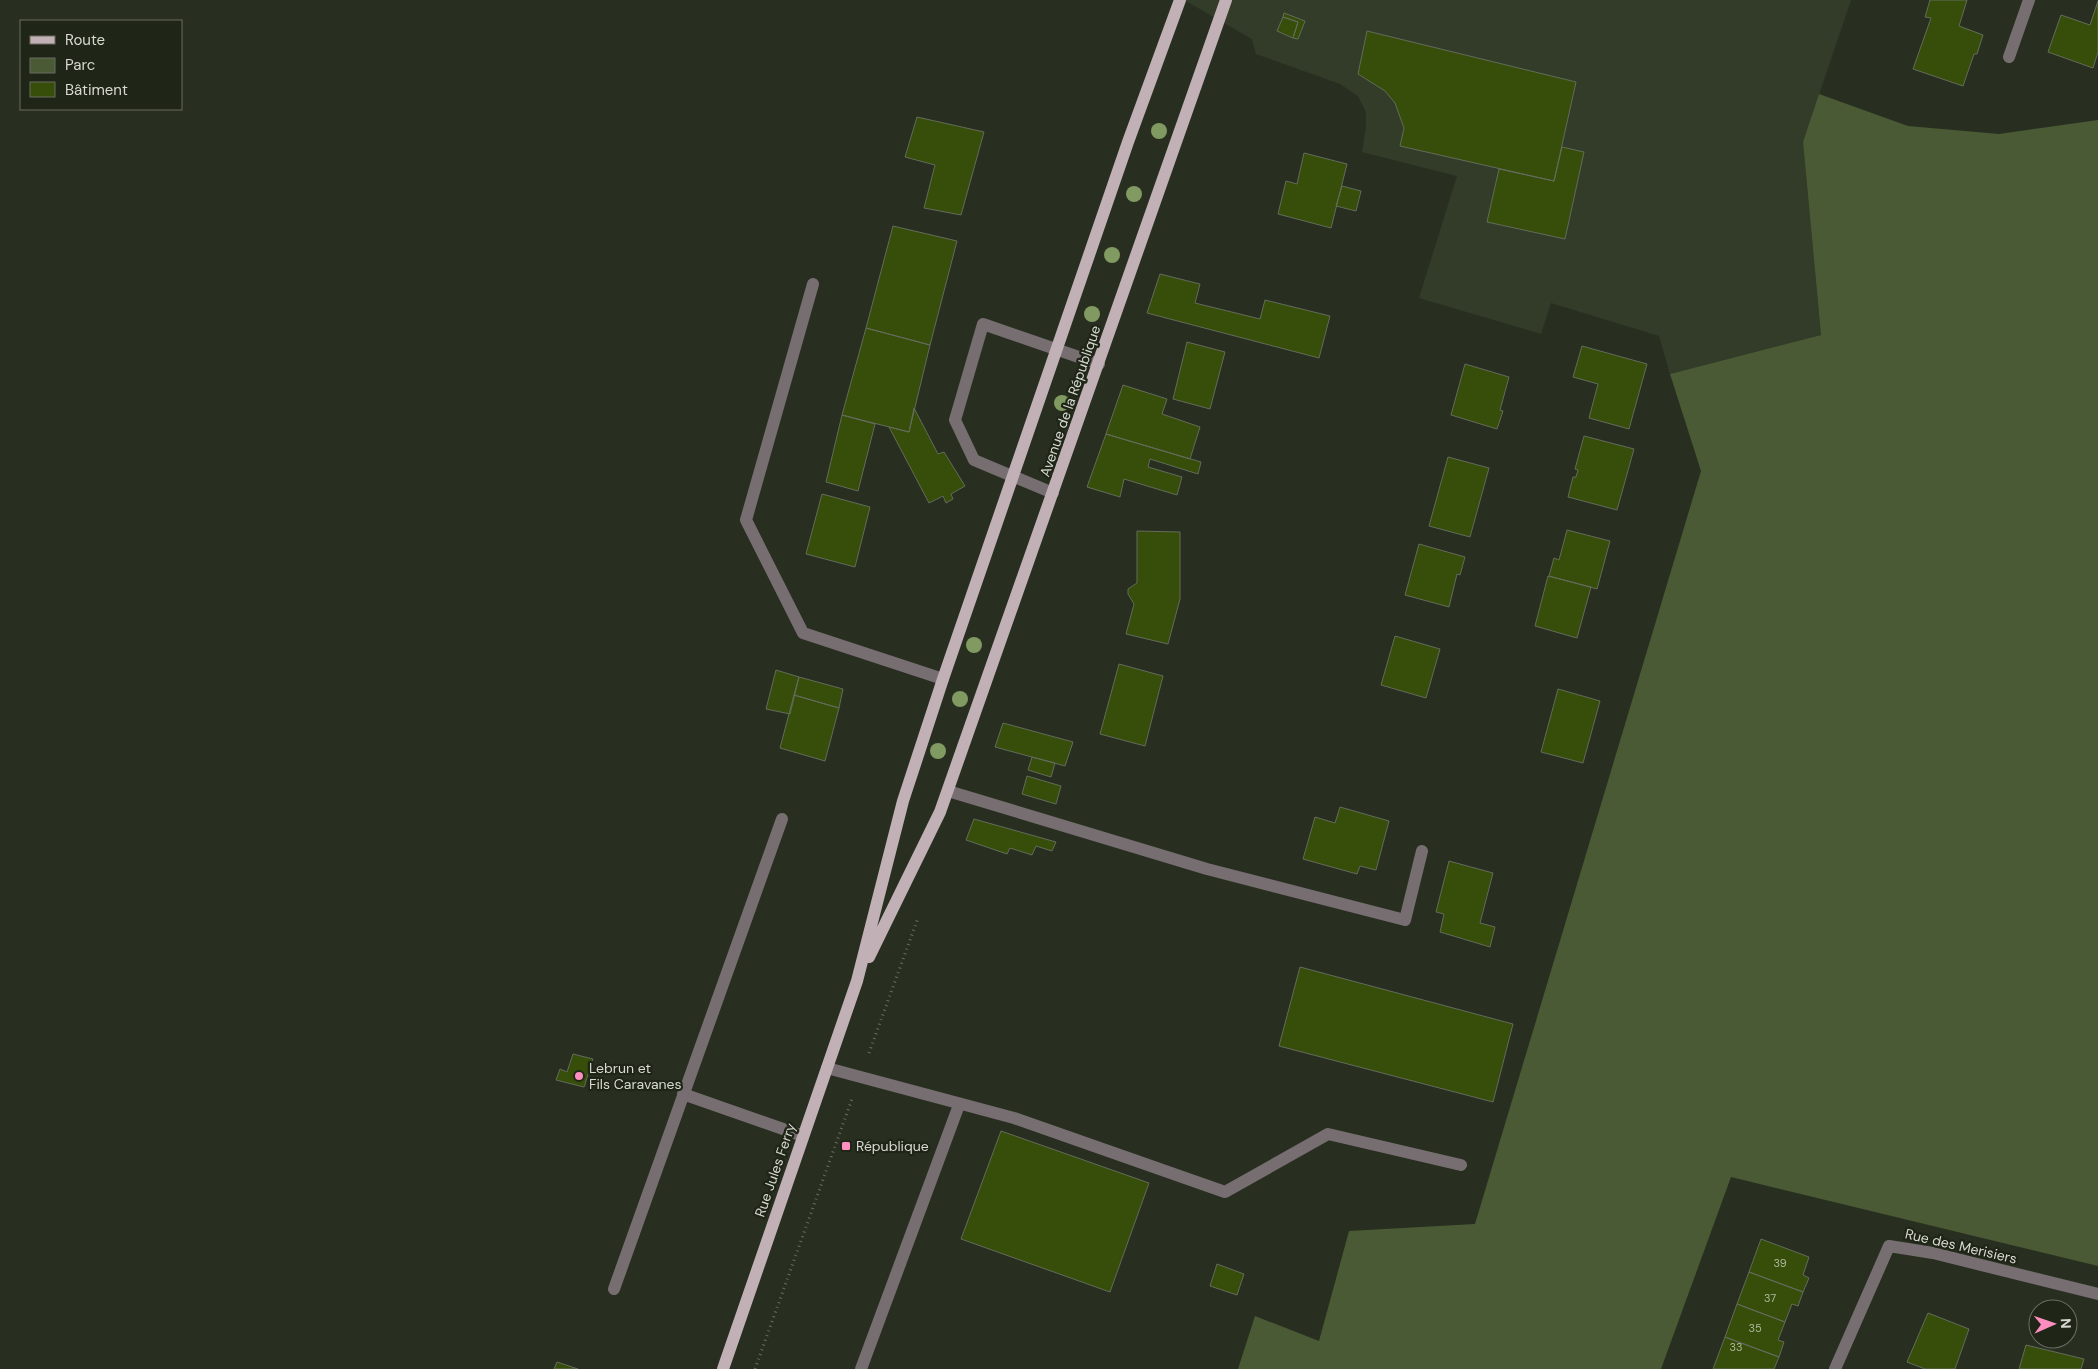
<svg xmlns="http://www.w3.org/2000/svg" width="2098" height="1369" viewBox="0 0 2098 1369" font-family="'DM Sans',sans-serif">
	<rect width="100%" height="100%" fill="#282f21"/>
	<path fill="#333c28" d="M1184,0h667l-48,142 18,193 -151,39 -11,-38 -108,-33 -10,31 -122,-36 38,-122 -95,-24 4,-24v-16l-8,-16 -18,-12 -84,-30 -4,-15z"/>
	<path fill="#495a34" d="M1819,94l89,32 91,8 99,-14v1146l-367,-89 -70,192h-423l17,-53 64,25 30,-110 126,-7 226,-753 -31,-97 151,-39 -18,-193z"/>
	<path fill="#364e09" stroke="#646b5c" d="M1930,0h37l-8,26 24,9 -6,19h-3l-11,32 -50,-17 18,-51 -6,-1z
		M2098,1v51l-5,16 -45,-16 13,-37 29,10z
		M1284,13l21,8 -7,18 -5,-1 5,-16 -15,-5z
		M1283,17l15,5 -5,16 -16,-7z
		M1367,31l209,51 -22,99 -154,-35 4,-18 -9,-25 -10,-12 -27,-17z
		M917,117l67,15 -23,83 -37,-7 11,-43 -30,-8z
		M1562,147l22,5 -19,87 -78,-17 12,-53 55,12z
		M1304,153l43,11 -16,64 -53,-14 8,-33 11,3z
		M1342,186l19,5 -5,20 -20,-5z
		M893,226l64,15 -27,104 -64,-17z
		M1160,274l40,10 -5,19 65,16 5,-19 65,16 -11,42 -172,-45z
		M866,328l64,17 -21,87 -67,-17z
		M1187,342l38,10 -15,57 -37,-10z
		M1582,346l65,18 -18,65 -40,-11 9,-34 -25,-7z
		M1465,364l44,13 -9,33 3,1 -6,18 -46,-14z
		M1123,385l44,14 -5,15 38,13 -10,32 -84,-25z
		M914,408l24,46 6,-2 21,34 -14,8 2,5 -7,4 -3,-7 -14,7 -40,-76 20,5z
		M842,415l33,9 -17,67 -32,-9z
		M1106,434l95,28 -3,12 -48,-15 -2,8 34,10 -5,18 -53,-16 -4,18 -33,-10z
		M1584,436l50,13 -17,61 -49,-13 5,-20h3l2,-7 -3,-1z
		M1448,457l41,11 -19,69 -41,-11z
		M822,494l48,13 -15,60 -49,-13z
		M1567,530l43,11 -13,48 -48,-13 5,-18 5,2z
		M1137,531l43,1v67l-12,45 -42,-10 8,-30 -6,-10v-5l9,-6z
		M1419,544l46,13 -5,18 -3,-1 -8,33 -44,-12z
		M1548,576l43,11 -14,51 -42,-12z
		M1395,636l45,13 -14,49 -45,-13z
		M1119,664l44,12 -18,70 -45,-12z
		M776,670l23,7 -9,37 -24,-5z
		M799,677l44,12 -4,19 -45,-13z
		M1558,689l42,12 -17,62 -42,-11z
		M794,695l45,13 -14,53 -45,-13z
		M1003,723l70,19 -8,24 -70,-19z
		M1032,757l23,6 -4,14 -23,-7z
		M1027,776l34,10 -5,18 -34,-10z
		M1340,807l49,14 -13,49 -16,-4 -3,8 -54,-15 12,-42 20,6z
		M974,819l82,23 -4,9 -16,-5 -4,9 -22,-7 -3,6 -41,-14z
		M1449,861l44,12 -13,50 15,4 -5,20 -50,-15 4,-18 -8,-2z
		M1300,967l213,57 -20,78 -214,-56z
		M573,1054l20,5 -9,28 -28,-7 4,-11 7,3z
		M1001,1131l148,52 -39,109 -149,-53z
		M1761,1239l48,18 -6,18 6,3 -6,14 -54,-20z
		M1217,1264l27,10 -7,21 -27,-9z
		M1749,1272l54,20 -5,14 -6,-2 -7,18 -48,-18z
		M1737,1304l48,18 -7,18 6,2 -5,15 -54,-20z
		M1928,1313l41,16 -14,40h-30l-18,-7z
		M1725,1337l54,20 -5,12h-61z
		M2026,1345l58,14 -3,10h-62z
		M557,1362l21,7h-24z"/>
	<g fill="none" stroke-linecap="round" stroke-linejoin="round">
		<path stroke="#676d60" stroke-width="3" stroke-dasharray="1 4" stroke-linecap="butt" d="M869,1053l49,-135
			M755,1369l97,-270"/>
		<path stroke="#776e71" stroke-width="12" d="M2009,57l20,-57
			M813,284l-67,236 57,113 140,46
			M1053,493l-79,-33 -19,-40 28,-96 116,40
			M948,791l259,78 198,51 17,-69
			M827,1068l187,50 211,74 103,-58 133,31
			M683,1094l120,42
			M614,1289l168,-470
			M861,1369l98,-264
			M1835,1369l54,-123 44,7 165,41"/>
		<path stroke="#c2b0b7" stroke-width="12" d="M869,957l71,-145 286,-812
			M723,1369l134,-388 46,-180 40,-122 185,-537 52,-142"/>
	</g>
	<g fill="#819a61">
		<circle cx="1159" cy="131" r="8"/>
		<circle cx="1134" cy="194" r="8"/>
		<circle cx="1112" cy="255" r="8"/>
		<circle cx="1092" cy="314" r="8"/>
		<circle cx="1062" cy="403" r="8"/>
		<circle cx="974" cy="645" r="8"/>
		<circle cx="960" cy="699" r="8"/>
		<circle cx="938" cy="751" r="8"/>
	</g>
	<g fill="#fd8ebf" stroke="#1f2517" stroke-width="2">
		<circle cx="579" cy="1076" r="5"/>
		<rect x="841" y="1141" width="10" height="10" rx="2.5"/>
	</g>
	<g text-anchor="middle" stroke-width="4.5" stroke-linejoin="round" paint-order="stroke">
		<g font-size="11" fill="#aeb79f">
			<text x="1780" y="1267">39</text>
			<text x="1770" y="1302">37</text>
			<text x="1755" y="1332">35</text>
			<text x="1736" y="1351">33</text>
		</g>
		<g font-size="14" fill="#d6dad1" stroke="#1f2517">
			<text transform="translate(1070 401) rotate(-71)" y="5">Avenue de la République</text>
			<text transform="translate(775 1170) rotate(-71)" y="5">Rue Jules Ferry</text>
			<text transform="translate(1961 1246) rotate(13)" y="5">Rue des Merisiers</text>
		</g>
		<g font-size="14" fill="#d6dad1" stroke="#1f2517" text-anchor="start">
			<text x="589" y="1073">Lebrun et<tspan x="589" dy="16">Fils Caravanes</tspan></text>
			<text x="856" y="1151">République</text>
		</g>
	</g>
	<rect x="20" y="20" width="162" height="90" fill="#1f2517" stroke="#686d61"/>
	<rect x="30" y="36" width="25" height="8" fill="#c2b0b7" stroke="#686d61"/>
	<text x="65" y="45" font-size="15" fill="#d6dad1">Route</text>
	<rect x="30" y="58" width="25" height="15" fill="#495a34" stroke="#686d61"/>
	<text x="65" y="70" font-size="15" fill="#d6dad1">Parc</text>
	<rect x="30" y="82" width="25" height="15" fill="#364e09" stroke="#686d61"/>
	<text x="65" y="95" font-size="15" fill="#d6dad1">Bâtiment</text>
	<g transform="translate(2053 1324) rotate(88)"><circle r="24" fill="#1f2517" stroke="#686d61"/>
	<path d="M0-4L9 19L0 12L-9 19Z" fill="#fd8ebf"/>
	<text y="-8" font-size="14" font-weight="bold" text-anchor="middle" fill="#d6dad1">N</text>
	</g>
</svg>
